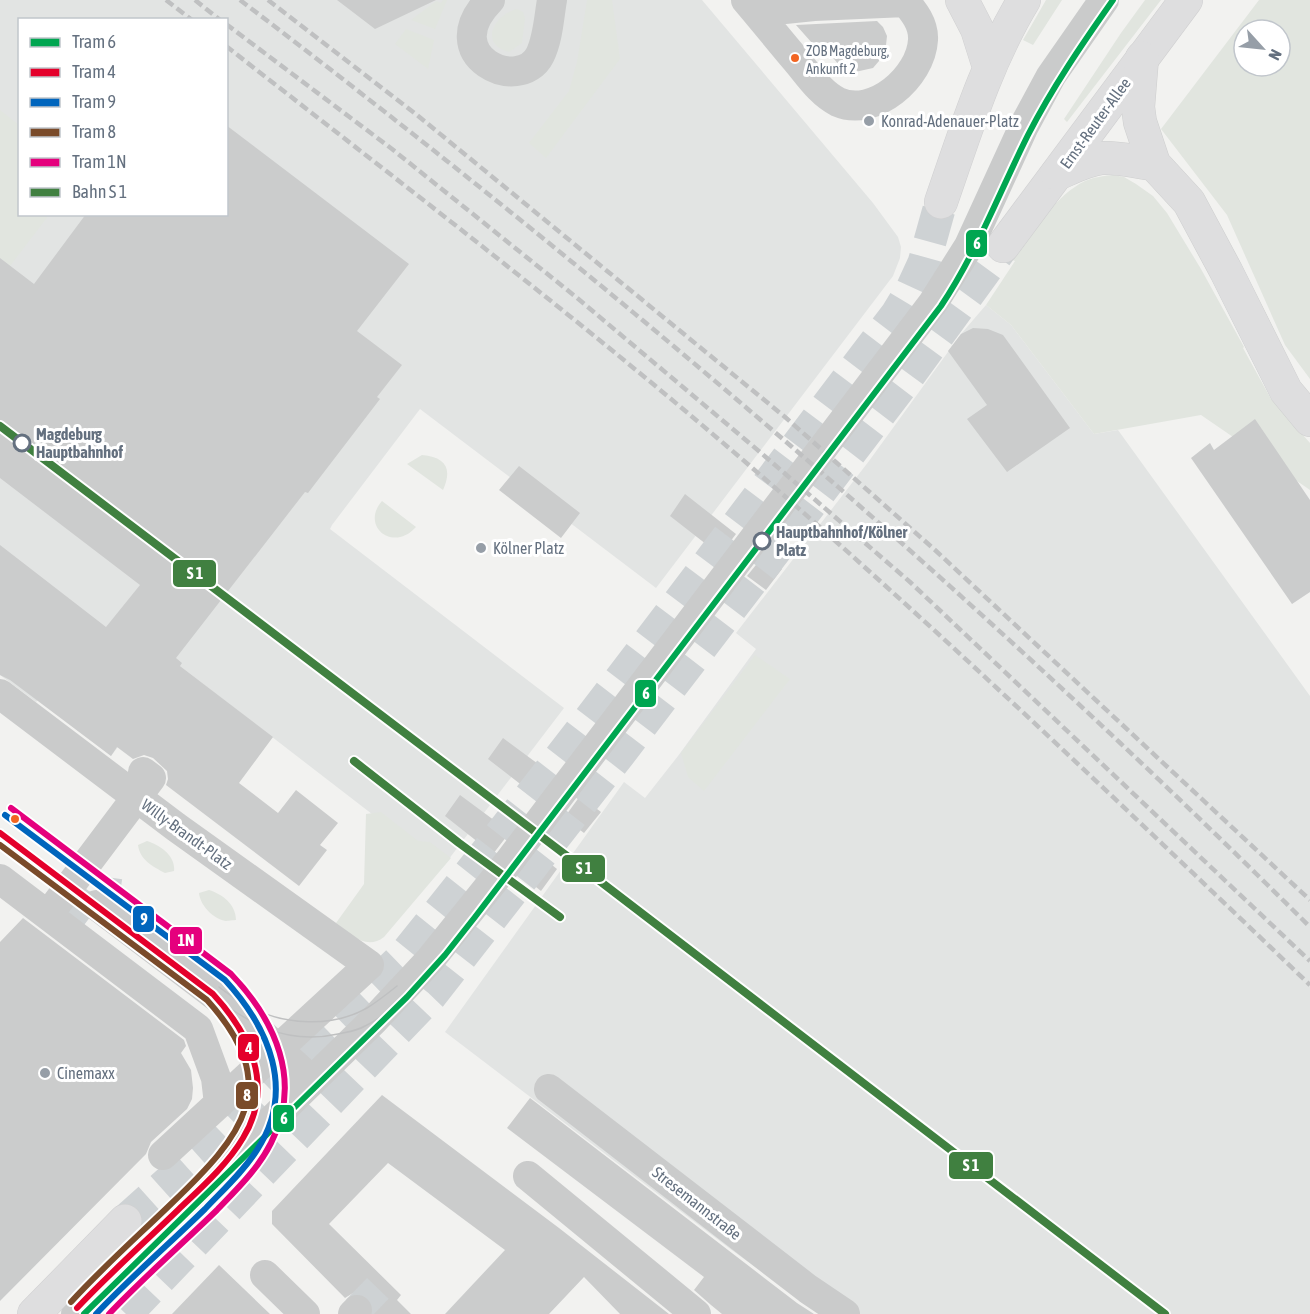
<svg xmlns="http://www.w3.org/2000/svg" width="1310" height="1314" viewBox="0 0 1310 1314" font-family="'Asap Condensed',sans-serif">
	<rect width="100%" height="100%" fill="#f2f2f0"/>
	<path fill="#e2e4e3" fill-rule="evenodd" d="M0,0h702l171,203 25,34 3,10 -1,11 -7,18 -237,312 -236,-179 -88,116 -2,4 234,179 -122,160 -262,-202 -69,90 -73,-56 -2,2 -36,-27zM20,20h206v194h-206z
		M986,305l25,20 83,109 24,-4 192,266v618h-490l-91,-66 -284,-216 179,-250 21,16 33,-42 78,-107 -20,-16 133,-172 92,-127z"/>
	<path fill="#e1e5df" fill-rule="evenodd" d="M443,0h4l-12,29 -24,-9 25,-19 5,2z
		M587,0h25l8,59 -74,99 -17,-15 40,-52 8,-29z
		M1046,0h16l-29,45 -10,-5z
		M1145,0h16l-94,122 -3,-3 57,-86z
		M1259,0h51v379l-25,-34 -58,-130 -66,-86zM1244,30h36v36h-36z
		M517,9l6,3 2,6 -3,25 -13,9c-32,-9 -13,-38 8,-43z
		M406,29l28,11 -6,29 -33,-25z
		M0,110l19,15 1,89 29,1 -39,51 -10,-8z
		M1113,175l11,2 12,7 17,12 14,17 34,56 43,78 -1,1 28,51 39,44v47l-109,-75 -107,19 -83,-109 -25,-20 29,-44 -3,-1c20,-26 42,-64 73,-79 9,-4 19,-5 28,-6z
		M422,455c23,2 31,13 21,35l-36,-26z
		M382,501l34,26c-23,26 -56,-1 -34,-26z
		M755,655l35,24 -86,112 -16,-14 -7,-24z
		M381,812l37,29 12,1 21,16 -67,79c-18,14 -33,-3 -48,-14l28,-39 2,-70z
		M147,841c13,4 29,15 27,30l-9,2c-13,-7 -25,-13 -27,-28z
		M209,890c13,4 27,14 27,30 -1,0 -10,1 -10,1 -13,-2 -26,-16 -27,-28z"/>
	<path fill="#cbcccc" d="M337,0h99l-61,29z
		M877,21l6,6 4,9 -2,18 -12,14 -18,4 -16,-7 -14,-17 -5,4 -24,-27z
		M226,125l183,139 -52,67 45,34 -25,32 3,2 -72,94 -3,-1 -129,166 6,5 -2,3 93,71 -34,46 39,30 18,-23 42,33 -18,22 7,5 -28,36 -133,-101 2,-6 -1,-8 -14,-13 -9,-3 -11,4 -16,-12 -6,9 -101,-76 -10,-5v-130l106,82 34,-42 -140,-107v-220l34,26 52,-70h140z
		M973,328l15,1 15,6 67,93 -63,44 -40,-53 20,-14 -39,-54 13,-17z
		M1255,419l55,81v92l-18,12 -101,-146 19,-15 4,7z
		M519,466l61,47 -19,25 -62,-48z
		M685,494l51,40 -16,21 -50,-39z
		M764,555l18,14 -16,21 -19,-14z
		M503,738l50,37 -16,22 -49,-38z
		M460,795l50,37 -17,22 -48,-38z
		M580,796l21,16 -17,21 -20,-15z
		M537,853l20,16 -16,22 -20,-16z
		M23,918l161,122 2,6 -5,7 10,17 2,18 -1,11 -5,10 -36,33 -5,12 -146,147v-359z
		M382,1095l177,133 110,86h-49l-36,-37 -35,37h-104l60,-64 -117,-87 -59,61 72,71 -4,5 14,14h-37l-1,-9 -3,-7 -8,-4 -9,-1 -8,5 -73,-74v-13z
		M530,1098l267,205 17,11h-92l-11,-9 -17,-15 10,-13 -197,-149z
		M219,1265l51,49h-98z"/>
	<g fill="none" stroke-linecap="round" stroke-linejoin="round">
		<path stroke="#ced2d4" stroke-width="30" stroke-dasharray="30 15" stroke-linecap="butt" d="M72,916l20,-26 28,4
			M357,1310l29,-30"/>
		<path stroke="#ced2d4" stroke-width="33" stroke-dasharray="33 16" stroke-linecap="butt" d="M125,1221l76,-68 202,-196c170,-210 330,-428 494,-643l15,-25 12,-26 17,-61
			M126,1314l305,-319 189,-242 284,-371 99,-136"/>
		<defs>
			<path id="major" d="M962,0l15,29 12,38
				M941,202c24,-69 45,-139 83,-202
				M1003,246l183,-246
				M34,1314l91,-93"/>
			<path id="highway" d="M1142,58l-4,49 2,15 14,42 35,38 37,69 60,120 24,29
				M1057,174c14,-6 29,-14 45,-16 17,-1 35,4 52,6"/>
		</defs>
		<use href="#major" stroke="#d0d0d1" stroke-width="34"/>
		<use href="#highway" stroke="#cecfcf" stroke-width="34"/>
		<path stroke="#cacbcb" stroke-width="30" d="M490,0c-55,56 30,95 50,55 8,-16 9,-38 12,-55
			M746,0c17,20 33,40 50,60 12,14 24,33 42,42 36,16 83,-25 85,-62 1,-16 -9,-28 -19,-40
			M756,12l58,-6 92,-4
			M0,694l176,133 193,138 -206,190
			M0,879l198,150 18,49 3,26
			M96,905l150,114 66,62
			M48,915l103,-137 -8,-6
			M549,1089l259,200 37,25
			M528,1176l168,138
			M265,1275l40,39
			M76,1314l51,-52 247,-242 56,-60 78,-97 425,-560 36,-57 55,-120 27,-50 53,-76
			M353,1314l4,-4"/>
		<use href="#major" stroke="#dededf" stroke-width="33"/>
		<use href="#highway" stroke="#dededf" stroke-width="33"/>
		<path stroke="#bfc0c1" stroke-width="1.5" d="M219,987c10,7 20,15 31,20 34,18 82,21 117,1 10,-6 20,-14 30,-22
			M205,991c42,31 79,55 133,43 9,-2 19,-3 27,-8 15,-7 29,-19 42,-29"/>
		<path stroke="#bfc0c1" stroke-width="4.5" stroke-dasharray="9 4.5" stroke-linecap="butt" d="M166,0l26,20
			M195,0l25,20
			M240,0c376,286 736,594 1070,927
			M268,0l149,115 368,302 150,133 375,350
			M226,24l166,125 184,148 184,155 150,130 400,379
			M226,46c176,138 355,274 524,420 192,166 376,343 560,519"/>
		<defs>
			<path id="rail-1" d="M0,426l567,430 598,458
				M354,761l105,82 101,74"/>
		</defs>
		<use href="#rail-1" stroke="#fff" stroke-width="12"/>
		<use href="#rail-1" stroke="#408040" stroke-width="8"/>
		<defs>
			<path id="tram-1" d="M84,1314l323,-317 38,-42 30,-38 466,-611c36,-54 58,-113 87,-171 24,-47 54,-91 85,-135"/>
			<path id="tram-2" d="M0,833l213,161c37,40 62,92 30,144 -16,27 -42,50 -64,71 -34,33 -69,64 -102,99"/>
			<path id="tram-3" d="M5,815l220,165c44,48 71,110 32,170 -14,22 -34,40 -52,59 -36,35 -74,68 -109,105"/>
			<path id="tram-4" d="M0,845l207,155c78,86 35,136 -35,203 -34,33 -69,64 -101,99"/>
			<path id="tram-5" d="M11,808l220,166c44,46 72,107 40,169 -13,26 -34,46 -54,67 -36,35 -74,68 -108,104"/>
		</defs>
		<use href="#tram-1" stroke="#fff" stroke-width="10"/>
		<use href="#tram-2" stroke="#fff" stroke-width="10"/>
		<use href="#tram-3" stroke="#fff" stroke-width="10"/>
		<use href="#tram-4" stroke="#fff" stroke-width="10"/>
		<use href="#tram-5" stroke="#fff" stroke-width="10"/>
		<use href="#tram-1" stroke="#00a651" stroke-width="6"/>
		<use href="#tram-2" stroke="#e4002b" stroke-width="6"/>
		<use href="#tram-3" stroke="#0065bd" stroke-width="6"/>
		<use href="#tram-4" stroke="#7a4b2a" stroke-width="6"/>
		<use href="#tram-5" stroke="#e5007d" stroke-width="6"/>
	</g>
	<g fill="#f26522" stroke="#fff" stroke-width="2">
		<circle cx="795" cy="58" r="5"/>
		<circle cx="15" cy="819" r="5"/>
	</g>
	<g fill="#969ea7" stroke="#fff" stroke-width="2">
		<circle cx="869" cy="121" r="6"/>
		<circle cx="481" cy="548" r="6"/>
		<circle cx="45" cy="1073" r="6"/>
	</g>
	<g fill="#fff" stroke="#64707f" stroke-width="3">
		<circle cx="22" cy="443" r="8"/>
		<circle cx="762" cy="541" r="8"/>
	</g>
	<g text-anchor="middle" stroke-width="6" stroke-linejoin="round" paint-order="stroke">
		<g font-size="14" fill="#64707f" stroke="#fff" text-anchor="start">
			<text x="806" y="56">ZOB Magdeburg,<tspan x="806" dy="18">Ankunft 2</tspan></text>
		</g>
		<g font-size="16" fill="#64707f" stroke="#fff" text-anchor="start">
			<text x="881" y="127">Konrad-Adenauer-Platz</text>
			<text x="493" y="554">Kölner Platz</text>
			<text x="57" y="1079">Cinemaxx</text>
		</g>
		<g font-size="16" fill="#64707f" stroke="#fff">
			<text transform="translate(1095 123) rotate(-54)" y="6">Ernst-Reuter-Allee</text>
			<text transform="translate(187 834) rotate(36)" y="6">Willy-Brandt-Platz</text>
			<text transform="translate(697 1203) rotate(38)" y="6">Stresemannstraße</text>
		</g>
		<g font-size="16" font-weight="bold" fill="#64707f" stroke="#fff" text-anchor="start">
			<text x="36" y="440">Magdeburg<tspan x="36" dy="18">Hauptbahnhof</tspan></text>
			<text x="776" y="538">Hauptbahnhof/Kölner<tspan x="776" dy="18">Platz</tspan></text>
		</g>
	</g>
	<g stroke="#fff" stroke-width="2">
		<rect x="965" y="229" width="23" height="29" rx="6" fill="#00a651"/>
		<rect x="172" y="559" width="45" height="29" rx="6" fill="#408040"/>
		<rect x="634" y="679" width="23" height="29" rx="6" fill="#00a651"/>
		<rect x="561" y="854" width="45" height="29" rx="6" fill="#408040"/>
		<rect x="132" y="905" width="23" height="28" rx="6" fill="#0065bd"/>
		<rect x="169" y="926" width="34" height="29" rx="6" fill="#e5007d"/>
		<rect x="237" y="1033" width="23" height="29" rx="6" fill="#e4002b"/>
		<rect x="235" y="1081" width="24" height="29" rx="6" fill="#7a4b2a"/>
		<rect x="272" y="1104" width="23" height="29" rx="6" fill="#00a651"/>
		<rect x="948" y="1151" width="46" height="29" rx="6" fill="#408040"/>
	</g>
	<g font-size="16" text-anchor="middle" font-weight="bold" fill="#fff">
		<text x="977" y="249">6</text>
		<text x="195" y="579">S 1</text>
		<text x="646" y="699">6</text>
		<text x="584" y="874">S 1</text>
		<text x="144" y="925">9</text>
		<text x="186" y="946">1N</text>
		<text x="249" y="1054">4</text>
		<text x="247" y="1101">8</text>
		<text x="284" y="1124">6</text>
		<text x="971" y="1171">S 1</text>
	</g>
	<rect x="18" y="18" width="210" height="198" fill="#ffffff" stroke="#c1c6cc" stroke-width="1.5"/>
	<rect x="30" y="38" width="30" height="9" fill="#00a651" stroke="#c1c6cc" stroke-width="1.5"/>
	<text x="72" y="48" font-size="18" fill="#64707f">Tram 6</text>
	<rect x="30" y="68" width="30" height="9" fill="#e4002b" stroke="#c1c6cc" stroke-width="1.5"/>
	<text x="72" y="78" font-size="18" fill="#64707f">Tram 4</text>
	<rect x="30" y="98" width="30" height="9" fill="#0065bd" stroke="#c1c6cc" stroke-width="1.5"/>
	<text x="72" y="108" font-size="18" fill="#64707f">Tram 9</text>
	<rect x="30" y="128" width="30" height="9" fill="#7a4b2a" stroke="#c1c6cc" stroke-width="1.5"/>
	<text x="72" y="138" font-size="18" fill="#64707f">Tram 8</text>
	<rect x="30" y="158" width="30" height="9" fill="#e5007d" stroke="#c1c6cc" stroke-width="1.5"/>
	<text x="72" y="168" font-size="18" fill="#64707f">Tram 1N</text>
	<rect x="30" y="188" width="30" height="9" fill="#408040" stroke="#c1c6cc" stroke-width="1.5"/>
	<text x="72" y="198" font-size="18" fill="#64707f">Bahn S 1</text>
	<g transform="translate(1262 48) rotate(117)"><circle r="28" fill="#ffffff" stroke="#c1c6cc" stroke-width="1.5"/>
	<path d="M0-4.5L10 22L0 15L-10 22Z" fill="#969ea7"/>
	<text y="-9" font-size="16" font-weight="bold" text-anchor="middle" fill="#64707f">N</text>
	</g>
</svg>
